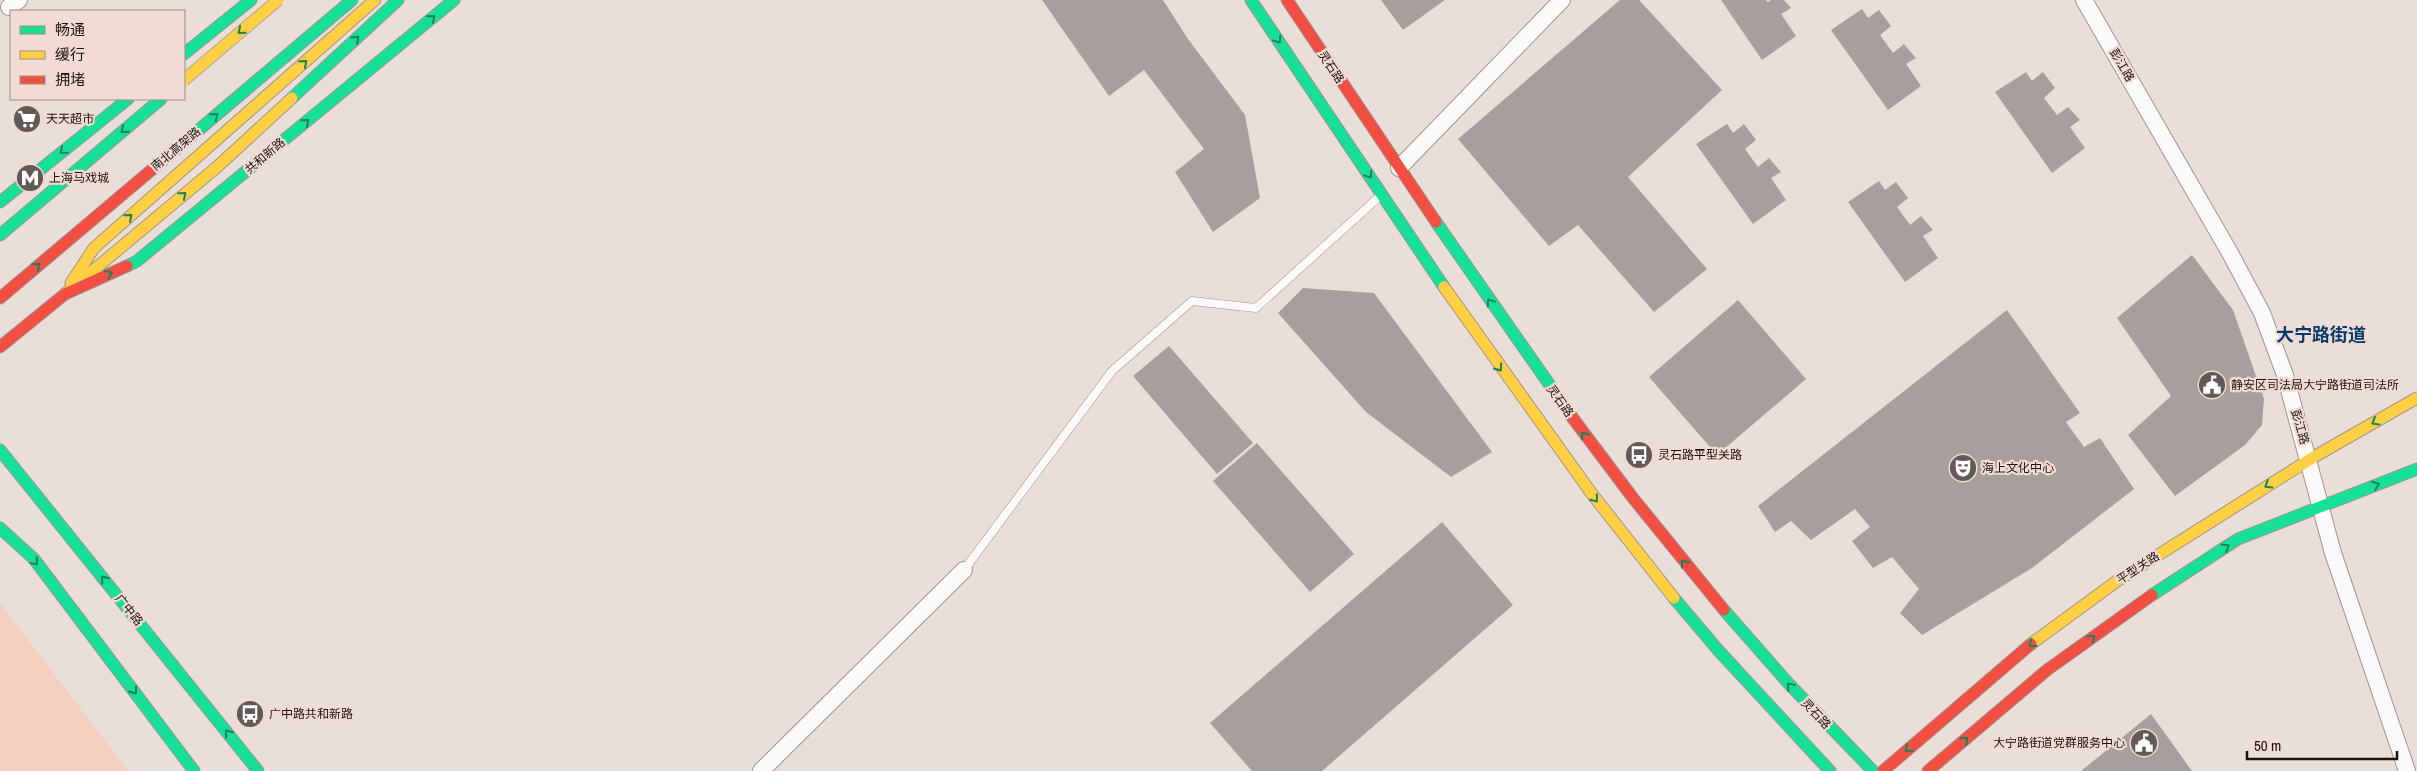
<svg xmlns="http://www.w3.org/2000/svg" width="2417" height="771" viewBox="0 0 2417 771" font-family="'Archivo Narrow','Noto Sans SC',sans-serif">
	<rect width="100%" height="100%" fill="#eaded9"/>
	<path fill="#f5cfc0" d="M0,603l128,168h-128z"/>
	<path fill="#a79f9b" d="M1042,0h121l25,39 57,76 15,83 -47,34 -38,-60 29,-23 -60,-79 -35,26z
		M1381,0h64l-42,30z
		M1620,0h19l83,90 -94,87 79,92 -53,43 -76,-87 -29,21 -91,-107z
		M1721,0h45l2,2 3,-2h13l7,8 -10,6 15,22 -34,24z
		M1862,9l6,9 11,-8 12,16 -11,9 13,18 11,-9 12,14 -10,6 15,22 -33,24 -57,-80z
		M2026,72l6,9 11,-9 12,16 -11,10 13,17 11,-8 12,13 -10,7 15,21 -33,25 -57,-81z
		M1727,124l6,9 11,-9 12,16 -11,9 13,18 11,-9 12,14 -10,6 15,22 -33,24 -57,-80z
		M1879,181l6,9 11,-8 12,16 -11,9 13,18 11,-9 12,14 -10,6 15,22 -33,24 -57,-80z
		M2192,255l41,55 31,89 -2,26 -17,20 -70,51 -47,-61 43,-39 -54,-78z
		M1303,288l71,5 118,159 -41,25 -85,-65 -88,-99z
		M1738,300l68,79 -89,76 -68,-78z
		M2007,310l73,103 -14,9 18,25 16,-9 34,51 -102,79 -110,67 -22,-22 19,-24 -27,-32 -19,11 -21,-27 18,-14 -15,-18 -44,31 -20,-19 -16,11 -17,-26z
		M1169,346l84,97 -36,31 -84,-98z
		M1257,443l97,111 -44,38 -97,-111z
		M1442,522l71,83 -191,166h-70l-42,-48z
		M2151,714l41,57h-111z"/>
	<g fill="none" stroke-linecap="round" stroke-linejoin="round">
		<defs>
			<path id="lane" d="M964,570l148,-199 80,-70 64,7 124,-112"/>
			<path id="street" d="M2084,0l146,253 32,60 23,62 48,178 74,218
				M9,7l10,-7
				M1399,168l163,-168
				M761,771l203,-201"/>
			<path id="fast" d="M1251,0l193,287
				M184,54l67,-54
				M292,98l106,-98
				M168,156l184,-156
				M0,202l128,-103
				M1436,222l136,195
				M0,235l161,-136
				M127,266l10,-5 317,-261
				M0,450l258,321
				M0,528l34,31 160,212
				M2152,595l86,-56 179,-70
				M1674,598l44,52 112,121
				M1724,610l65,74 84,87"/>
			<path id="slow" d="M71,283l23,-35 281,-248
				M1444,287l148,207 82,104
				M65,294l152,-127 75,-69
				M2031,644l86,-63 195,-123 105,-60"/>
			<path id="jam" d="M1287,0l149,222
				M0,298l168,-142
				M0,347l65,-53 62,-28
				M1572,417l61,81 91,112
				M1883,771l148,-127
				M1928,771l119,-101 105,-75"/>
		</defs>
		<use href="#lane" stroke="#9e9490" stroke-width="9"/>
		<use href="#street" stroke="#9e9490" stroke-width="18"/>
		<use href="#fast" stroke="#9e9490" stroke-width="13"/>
		<use href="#slow" stroke="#9e9490" stroke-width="13"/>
		<use href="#jam" stroke="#9e9490" stroke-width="13"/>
		<use href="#lane" stroke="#fcfaf9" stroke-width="8"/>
		<use href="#street" stroke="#fcfaf9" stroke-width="16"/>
		<use href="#fast" stroke="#16e098" stroke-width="11"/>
		<use href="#slow" stroke="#ffcf43" stroke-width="11"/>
		<use href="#jam" stroke="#f24e42" stroke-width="11"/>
		<defs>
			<path id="slow-bridge" d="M184,80l94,-80"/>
		</defs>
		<use href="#slow-bridge" stroke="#b1a29c" stroke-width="13" stroke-linecap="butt"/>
		<use href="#slow-bridge" stroke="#ffcf43" stroke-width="11"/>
	</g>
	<defs><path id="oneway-chevron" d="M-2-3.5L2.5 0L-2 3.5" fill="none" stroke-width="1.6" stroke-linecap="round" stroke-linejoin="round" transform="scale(1.25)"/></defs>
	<g stroke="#18835a">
		<use href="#oneway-chevron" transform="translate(432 18) rotate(-40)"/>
		<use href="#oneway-chevron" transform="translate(241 31) rotate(140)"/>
		<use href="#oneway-chevron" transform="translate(356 39) rotate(-43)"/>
		<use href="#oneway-chevron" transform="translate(1278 40) rotate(56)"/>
		<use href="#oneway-chevron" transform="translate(304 63) rotate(-41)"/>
		<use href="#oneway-chevron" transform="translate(215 116) rotate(-40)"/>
		<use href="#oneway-chevron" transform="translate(306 122) rotate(-40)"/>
		<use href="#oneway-chevron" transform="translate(124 130) rotate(140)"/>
		<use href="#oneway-chevron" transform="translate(63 151) rotate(141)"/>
		<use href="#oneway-chevron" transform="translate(1369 175) rotate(56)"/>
		<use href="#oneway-chevron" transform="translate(183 195) rotate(-40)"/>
		<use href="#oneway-chevron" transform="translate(129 217) rotate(-41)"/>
		<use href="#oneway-chevron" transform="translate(37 266) rotate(-41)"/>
		<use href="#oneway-chevron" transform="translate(109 274) rotate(-24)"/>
		<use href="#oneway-chevron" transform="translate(1490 302) rotate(-124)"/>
		<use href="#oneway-chevron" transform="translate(1499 368) rotate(55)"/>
		<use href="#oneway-chevron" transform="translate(2375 422) rotate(150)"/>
		<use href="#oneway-chevron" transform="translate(1584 435) rotate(-126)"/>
		<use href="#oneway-chevron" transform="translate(2268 485) rotate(148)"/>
		<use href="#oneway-chevron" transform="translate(2376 485) rotate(-21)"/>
		<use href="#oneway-chevron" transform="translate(1595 499) rotate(52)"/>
		<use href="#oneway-chevron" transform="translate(2226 547) rotate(-33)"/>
		<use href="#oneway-chevron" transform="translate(35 562) rotate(49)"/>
		<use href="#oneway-chevron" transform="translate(1684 563) rotate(-128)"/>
		<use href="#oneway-chevron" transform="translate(104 579) rotate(-129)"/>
		<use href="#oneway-chevron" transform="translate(2092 638) rotate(-36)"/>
		<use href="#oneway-chevron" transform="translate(2032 644) rotate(144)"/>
		<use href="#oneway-chevron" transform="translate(1790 686) rotate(-131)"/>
		<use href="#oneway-chevron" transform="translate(134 691) rotate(53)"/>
		<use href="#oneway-chevron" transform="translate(228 733) rotate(-128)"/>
		<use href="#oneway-chevron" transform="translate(1965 740) rotate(-40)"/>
		<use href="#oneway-chevron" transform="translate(1908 749) rotate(139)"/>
	</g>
	<defs>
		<symbol id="supermarket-disc" viewBox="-11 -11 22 22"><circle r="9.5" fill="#635956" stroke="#f1dbd2"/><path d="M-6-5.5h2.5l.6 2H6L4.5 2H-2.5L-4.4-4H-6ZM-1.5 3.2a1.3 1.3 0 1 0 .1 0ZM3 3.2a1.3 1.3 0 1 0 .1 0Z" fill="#fff"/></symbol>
		<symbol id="metro-disc" viewBox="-11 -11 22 22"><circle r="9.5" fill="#635956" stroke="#f1dbd2"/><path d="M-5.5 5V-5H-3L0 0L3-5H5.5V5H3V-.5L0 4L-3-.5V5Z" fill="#fff"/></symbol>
		<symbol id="civic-disc" viewBox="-11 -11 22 22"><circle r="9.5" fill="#635956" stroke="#f1dbd2"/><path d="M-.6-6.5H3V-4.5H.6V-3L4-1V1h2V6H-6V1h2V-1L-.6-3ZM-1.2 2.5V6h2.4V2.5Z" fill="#fff"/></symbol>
		<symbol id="bus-disc" viewBox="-11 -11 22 22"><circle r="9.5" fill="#635956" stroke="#f1dbd2"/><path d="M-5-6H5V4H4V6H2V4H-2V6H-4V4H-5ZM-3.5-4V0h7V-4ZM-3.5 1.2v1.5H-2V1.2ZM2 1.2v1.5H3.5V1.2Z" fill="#fff"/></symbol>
		<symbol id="theatre-disc" viewBox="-11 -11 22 22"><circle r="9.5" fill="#635956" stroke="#f1dbd2"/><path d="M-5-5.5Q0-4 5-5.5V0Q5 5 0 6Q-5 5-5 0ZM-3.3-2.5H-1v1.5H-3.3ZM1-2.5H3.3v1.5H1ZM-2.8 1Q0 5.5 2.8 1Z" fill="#fff"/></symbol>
	</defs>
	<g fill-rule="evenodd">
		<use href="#supermarket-disc" x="11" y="103" width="32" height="32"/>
		<use href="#metro-disc" x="14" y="162" width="32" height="32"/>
		<use href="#civic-disc" x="2196" y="369" width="32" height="32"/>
		<use href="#bus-disc" x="1623" y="439" width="32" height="32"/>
		<use href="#theatre-disc" x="1947" y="452" width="32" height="32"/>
		<use href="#bus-disc" x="234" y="698" width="32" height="32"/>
		<use href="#civic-disc" x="2128" y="727" width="32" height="32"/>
	</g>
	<g text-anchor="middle" stroke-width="4.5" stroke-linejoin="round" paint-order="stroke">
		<g font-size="12" fill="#1a120f" stroke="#f1dbd2">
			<text transform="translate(2122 65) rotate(60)" y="4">彭江路</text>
			<text transform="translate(1331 67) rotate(56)" y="4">灵石路</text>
			<text transform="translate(176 149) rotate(-40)" y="4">南北高架路</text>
			<text transform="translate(265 156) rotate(-40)" y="4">共和新路</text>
			<text transform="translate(1560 401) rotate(54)" y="4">灵石路</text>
			<text transform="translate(2300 427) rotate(74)" y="4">彭江路</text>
			<text transform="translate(2138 568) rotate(-33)" y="4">平型关路</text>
			<text transform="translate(129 610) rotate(51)" y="4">广中路</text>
			<text transform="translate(1816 714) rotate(47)" y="4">灵石路</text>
		</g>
		<g font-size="12" fill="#1a120f" stroke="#f1dbd2" text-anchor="start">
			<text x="46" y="123">天天超市</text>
			<text x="49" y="182">上海马戏城</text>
			<text x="2231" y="389">静安区司法局大宁路街道司法所</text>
			<text x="1658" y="459">灵石路平型关路</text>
			<text x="1982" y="472">海上文化中心</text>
			<text x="269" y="718">广中路共和新路</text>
			<text x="2125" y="747" text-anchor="end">大宁路街道党群服务中心</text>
		</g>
		<g font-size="18" font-weight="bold" fill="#053c6d" stroke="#f1dbd2">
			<text x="2321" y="341">大宁路街道</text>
		</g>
	</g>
	<rect x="10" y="10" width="175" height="90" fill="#f1dbd2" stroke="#9b8b84"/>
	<rect x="20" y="26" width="25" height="8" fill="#16e098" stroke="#9b8b84"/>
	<text x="55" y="35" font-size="15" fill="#1a120f">畅通</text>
	<rect x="20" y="51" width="25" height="8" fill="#ffcf43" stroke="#9b8b84"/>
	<text x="55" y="60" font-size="15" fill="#1a120f">缓行</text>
	<rect x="20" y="76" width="25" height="8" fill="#f24e42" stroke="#9b8b84"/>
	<text x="55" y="85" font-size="15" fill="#1a120f">拥堵</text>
	<path d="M2247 751v8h150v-8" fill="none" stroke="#1a120f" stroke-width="2.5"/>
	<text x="2254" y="751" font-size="15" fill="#1a120f" stroke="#f1dbd2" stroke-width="4" paint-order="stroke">50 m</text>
</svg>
